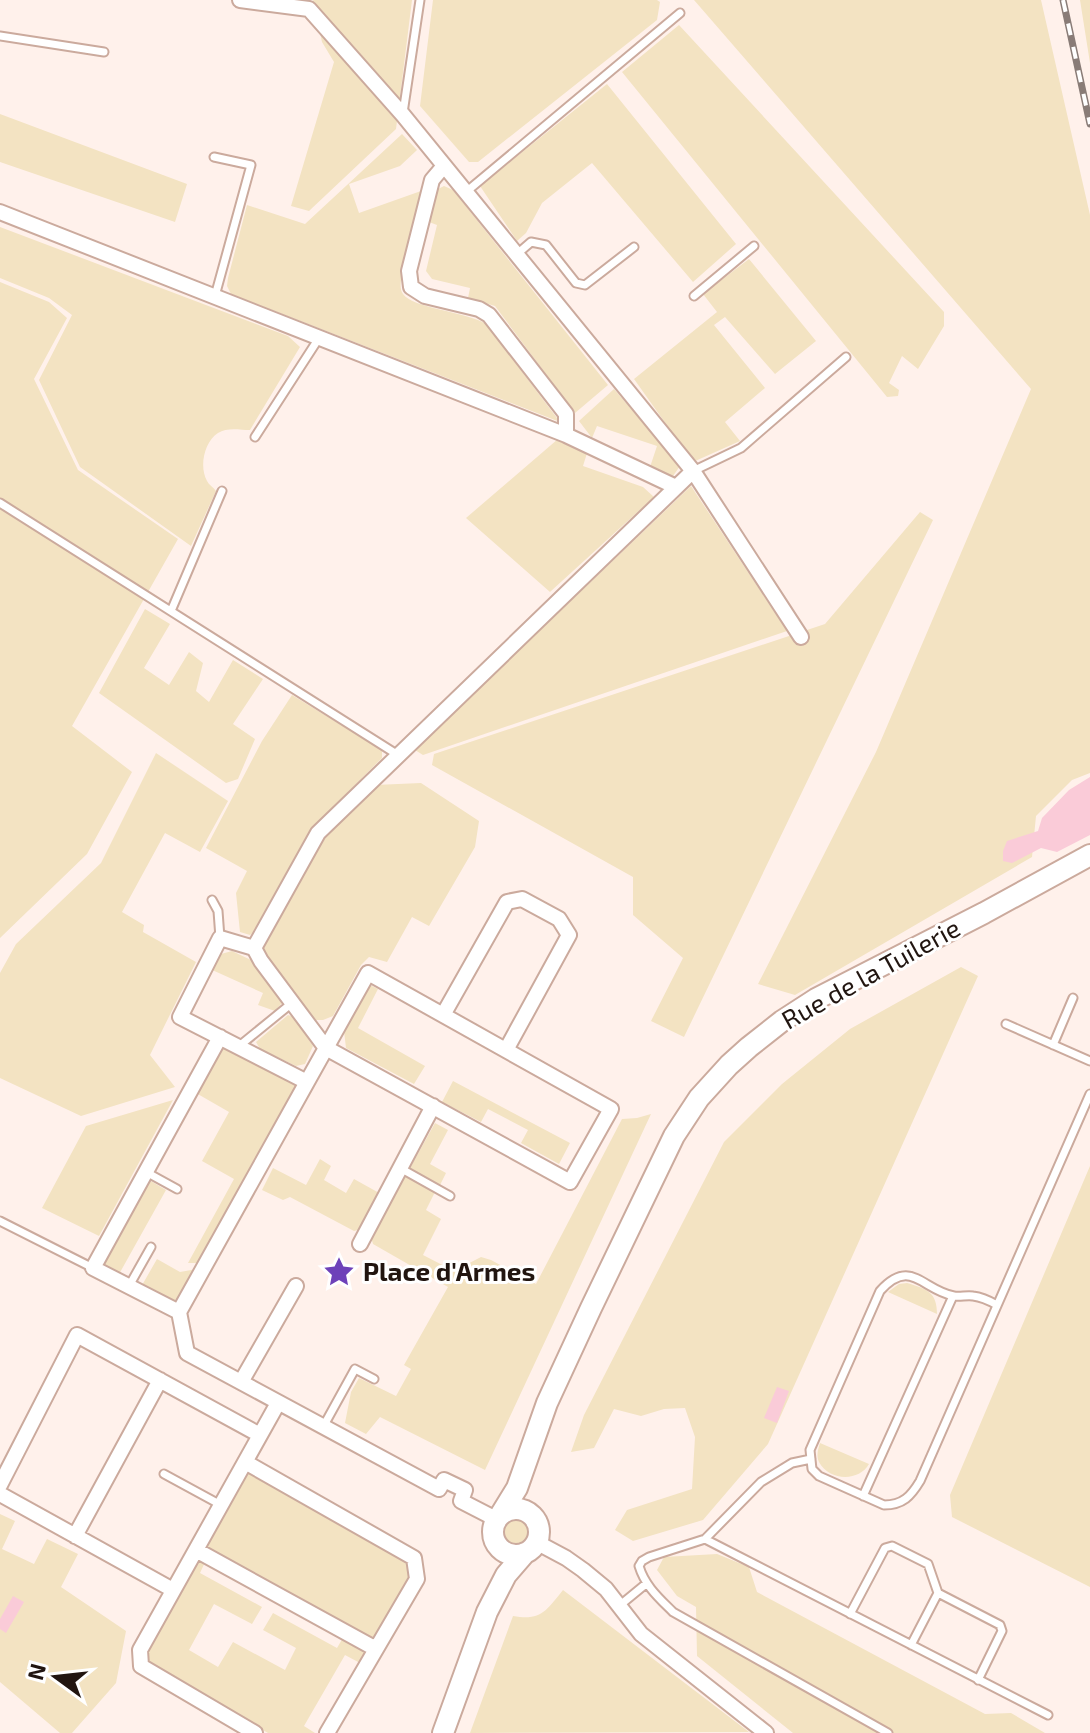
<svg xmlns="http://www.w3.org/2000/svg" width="1090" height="1733" viewBox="0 0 1090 1733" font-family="'Exo 2',sans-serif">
	<rect width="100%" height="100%" fill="#fff1eb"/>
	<path fill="#f3e3c2" d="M313,0h99l-16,129 -87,82 -18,-5 43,-144 -12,-20z
		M433,0h224l3,2 -3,18 -179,142h-9l-49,-56z
		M694,0h347l49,215v558l-18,7 -36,36 -4,41 -237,138 -37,-11 118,-232 155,-363z
		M1080,0h10v63z
		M679,25l265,287v14l-26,43 -16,-13 -13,27 10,7 -1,6 -11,1 -265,-325z
		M607,84l129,160 -43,38 -101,-119 -50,40 -16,30 -9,8 -37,-55z
		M0,114l187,70 -12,38 -175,-60z
		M402,134l15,16 -17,16 -51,18 10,29 62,-22 -19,84c-1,6 -3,13 1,19 9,14 64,18 83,30l74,98 -329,-128 -4,-8 1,-8 19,-73 58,19z
		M444,186l9,4 155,195 -33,28 -80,-107 -27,-8 2,-10 -38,-9 -6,-8 11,-46 -8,-3 9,-33z
		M0,227l288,109 12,11 -50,83c-10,0 -23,-3 -32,3 -14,9 -19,34 -11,48 2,4 6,6 9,10l-25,55 -111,-79 -41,-87 33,-65 -23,-17 -49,-20z
		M749,259l67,82 -41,33 -50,-57 -11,8 51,63 -40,34 15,19 -47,21 -59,-83 83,-67 -14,-18z
		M0,282l49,20 18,16 -33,61 44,91 100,69 -106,187 60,46 -45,82 -87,84z
		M614,389l66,77 -7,10 -23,-9 7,-21 -60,-20 -5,12 -13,-17z
		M558,439l30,11 -5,16 60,21 11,10 -104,95 -84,-74z
		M691,486l96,145 -364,124 -8,-5z
		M920,512l13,8 -249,517 -33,-16 32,-63 -50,-43v-38l-201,-112 2,-11 391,-130z
		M145,609l25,15 -26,44 25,17 20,-33 14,11 -7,28 13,11 24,-42 30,19 -30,45 22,15 -17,40 -12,4 -127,-90z
		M292,695l90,55v8l-61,61 -13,17 -47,90 -11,9 -10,-3 -4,-39 11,-22 -41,-23 56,-107z
		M156,753l72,48 -28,51 -35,-19 -43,79 22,13 -1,7 53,30 -46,93 25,32 -94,29 -81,-38v-105l16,-29 85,-81z
		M421,783l58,38 -4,26 -46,79 -17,-9 -25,45 -18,-5 -8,8 -28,51 -10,4h-8l-52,-66 1,-9 60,-107 51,-53z
		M232,951l19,9 30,37 1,6 -7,8 -17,-6 5,-12 -53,-24 11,-15z
		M961,967l17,9 -210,468 -65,76 -70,21 -18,-11 12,-20 65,-21 3,-52 -10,-29 -21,1 -23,7 -27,-7 -20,39 -23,4 13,-37 140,-273 58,-58 68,-55z
		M370,985l8,4 -20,39 67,38 -11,18 -68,-36 -2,-17z
		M288,1015l6,2 19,29 -8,18 -9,2 -36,-17 -4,-7z
		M222,1046l76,39 -98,178h-12l46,-84 -32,-18 27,-49 -33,-19z
		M453,1081l117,62 -11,21 -38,-21 7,-13 -40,-21 -7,13 -39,-20z
		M173,1100l-74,136 -57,-28 44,-82z
		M651,1114l-166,356 -105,-53 -14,17 -21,-11 6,-31 8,-14 37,18 15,-27 -7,-4 44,-78 -75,-43 -2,-7 34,-62 30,17 -9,18 15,9 -18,36 31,16 27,-14 10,3 45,24 86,-165 15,-1z
		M435,1123l13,7 -18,34 16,9 -6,12 -30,-17z
		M320,1159l11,7 -7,14 22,13 8,-14 27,15 -19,35 -8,2 -64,-34 -7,3 -21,-10 11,-22 33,17z
		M1090,1166v421l-138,-70 -2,-22z
		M149,1180l17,10 -48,86 -17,-10z
		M157,1259l23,13 17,-3 -21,36 -35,-18z
		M907,1283c20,6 30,9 30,31l-49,-22 11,-8z
		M820,1443l49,21c-10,18 -40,17 -50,-2 -3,-6 -1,-13 1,-19z
		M248,1473l159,89 4,7 -1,9 -33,58 -7,2 -165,-91z
		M0,1514l15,7 -13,28 32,15 13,-25 31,15 -17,33 65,44 -10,52 -44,50h-12l-60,-51z
		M502 1531a13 13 0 1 1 26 0a13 13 0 1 1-26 0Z
		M717,1554l32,13 8,25 228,122 26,-1 34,20h-252l-96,-77 -1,-49 -19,-11 -20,-26 7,-13z
		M199,1556l7,4 -6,13 62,34 -10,17 -38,-20 -25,46 29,17 15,-25 52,28 11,-22 -33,-18 10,-17 64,35 7,-12 24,14 -8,13 -15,-8 -41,71 11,7h-47l-118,-69 -4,-5v-7z
		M563,1590l186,142 -279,1 43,-117c28,5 33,-5 50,-26z"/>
	<path fill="#facbd8" d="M1090,777v58l-33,17 -16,-4 -29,15 -9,-2v-10l4,-10 31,-10 4,-13 27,-28z
		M777,1387l12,4 -12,32 -13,-5z
		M13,1596l11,6 -18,31 -6,-4v-10z"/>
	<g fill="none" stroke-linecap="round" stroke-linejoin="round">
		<defs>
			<path id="lane" d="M0,36l104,16
				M403,113l17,-113
				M214,157l37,8 -36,131
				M466,192l214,-179
				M516,255l15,-13 15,3 30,38 9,2 49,-38
				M694,296l60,-50
				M255,437l64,-99
				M693,471l48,-23 105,-91
				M0,503l398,252
				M171,611l51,-120
				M212,900l6,11 2,27
				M1006,1024l84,37
				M1053,1045l20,-47
				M238,1047l54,-44
				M400,1168l50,28
				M146,1172l31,17
				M0,1221l93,47
				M129,1286l22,-39
				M997,1305c-7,-4 -15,-8 -24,-9 -6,-1 -13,1 -19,0 -32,-6 -43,-39 -74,-5l-70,159 2,19 7,7 65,29c19,0 27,-9 36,-24l170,-387
				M323,1427l32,-58 19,10
				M811,1459l-19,4 -31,19 -56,57 -56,18 -7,4 -3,5c6,20 20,32 34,46l215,121
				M164,1474l57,31
				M863,1496l90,-200
				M705,1539l343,176
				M619,1606l28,-23
				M850,1614l35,-66 7,-2 36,18 10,29 62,32 2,6 -24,49
				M911,1645l27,-52"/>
			<path id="street" d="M240,0l69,9 94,106 290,356 108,166
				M443,167l-11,13 -23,91 2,16 14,9 54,13 10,6 77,99v21
				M0,212l566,223 110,52
				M254,948l-34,-10 -40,79 127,65
				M443,1015l64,-113 15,-3 37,20 10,16 -63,115
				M360,1244l73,-138
				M179,1312l-86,-44 127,-231
				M241,1382l55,-96
				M245,1462l169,96 3,21 -90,154
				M0,1485l77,-150 183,100
				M0,1494l173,96
				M496,1519l-35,-18 4,-11 -21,-10 -5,9 -252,-136 -8,-41 128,-230 61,-109 243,136 -41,73 -244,-134 -65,-87 -7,-13 64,-115 375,-362
				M75,1536l85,-156
				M536,1542l30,16 17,12 23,19 35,45 125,99
				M196,1550l180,99
				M255,1733l-114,-67 -1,-16 138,-247"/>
			<path id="secondary" d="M493 1532a23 23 0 1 1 46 0a23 23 0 1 1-46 0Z
				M501,1514l16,-26 30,-85 44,-95 83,-172 25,-38 30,-33 20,-18 33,-26 34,-22 168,-86 106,-58
				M443,1733l44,-121 19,-37 19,-22"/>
		</defs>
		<use href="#lane" stroke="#cbaa9d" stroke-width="11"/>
		<use href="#street" stroke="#cbaa9d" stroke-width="18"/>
		<use href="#secondary" stroke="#cbaa9d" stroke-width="24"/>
		<use href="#lane" stroke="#fff" stroke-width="7"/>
		<use href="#street" stroke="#fff" stroke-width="14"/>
		<use href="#secondary" stroke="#fff" stroke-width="20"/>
		<defs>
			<path id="rail" d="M1063,0l27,124"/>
		</defs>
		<use href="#rail" stroke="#897c77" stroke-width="7"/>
		<use href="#rail" stroke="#fff" stroke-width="4" stroke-dasharray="12" stroke-linecap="butt"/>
	</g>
	<defs>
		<symbol id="sight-bare" viewBox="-9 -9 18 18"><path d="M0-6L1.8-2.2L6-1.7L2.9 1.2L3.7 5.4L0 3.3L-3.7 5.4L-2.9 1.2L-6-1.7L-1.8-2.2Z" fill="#6e41b9" stroke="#fff" stroke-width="2.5" paint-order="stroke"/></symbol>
	</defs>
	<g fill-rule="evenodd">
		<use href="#sight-bare" x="317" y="1250" width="44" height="44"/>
	</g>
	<g text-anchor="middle" stroke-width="6" stroke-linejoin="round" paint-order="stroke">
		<g font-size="26" fill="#211510" stroke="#fff">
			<text transform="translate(871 974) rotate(-29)" y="9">Rue de la Tuilerie</text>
		</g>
		<g font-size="26" font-weight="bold" fill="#211510" stroke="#fff" text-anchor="start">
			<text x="363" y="1281">Place d'Armes</text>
		</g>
	</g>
	<g transform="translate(56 1677) rotate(285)" stroke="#ffffff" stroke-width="6" paint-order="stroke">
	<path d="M0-6L14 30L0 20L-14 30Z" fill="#211510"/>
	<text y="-12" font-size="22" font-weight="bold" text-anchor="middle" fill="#211510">N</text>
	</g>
</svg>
